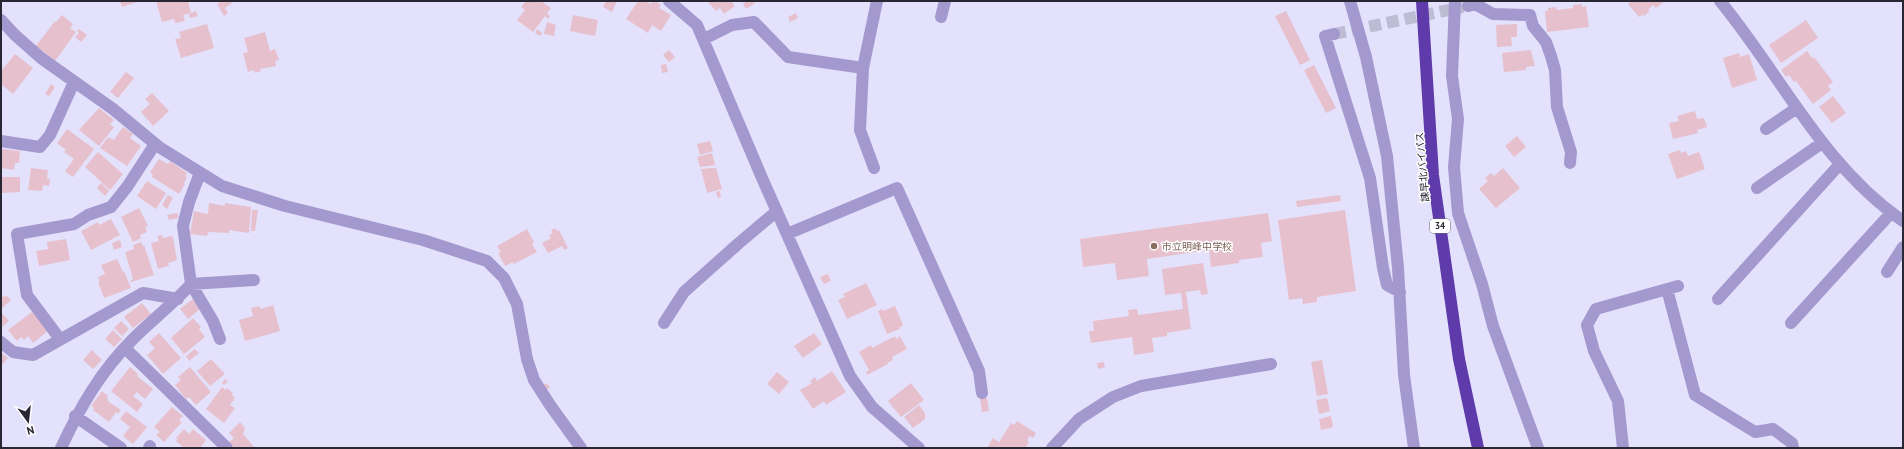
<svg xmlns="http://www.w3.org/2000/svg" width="1904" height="449" viewBox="0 0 1904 449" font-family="'PT Sans','Noto Sans JP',sans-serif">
	<rect width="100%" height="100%" fill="#e4e1fc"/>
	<path fill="#e6c1cd" d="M120,1h20l-18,6z
		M156,1h32l3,12 -8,2 2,6 -10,2 -1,-4 -12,3z
		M222,1h8l2,2 -7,5 3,5 -4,3 -7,-12z
		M526,1h15l10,7 -4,5 3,3 -2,3 -3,-3 -12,16 -16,-12 8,-10 -4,-3z
		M606,1h11l-5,11 -9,-5z
		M638,1h7l6,3 2,-3h2l6,4 -2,3 12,7 -10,16 -9,-6 -4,8 -22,-14z
		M707,1h24l4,5 -11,8 -4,-6 -4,3z
		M747,1h6l2,2 -9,6 -3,-5z
		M1631,1h34l-9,7 -3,-3 -5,5 1,2 -5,4 -1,-2 -4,3 -11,-13z
		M1582,4v3l4,-1 3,21 -42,5 -2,-21h3v-3l8,-1 1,3 16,-2v-3z
		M196,11l2,5 -8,2 -1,-4z
		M1286,11l24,49 -10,5 -25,-49z
		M796,13l2,5 -8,4 -2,-5z
		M62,15l11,9 -3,4 6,4 -21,29 -19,-15 19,-25 1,1z
		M573,15l25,5 -3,16 -25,-5z
		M1806,20l12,18 -37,25 -12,-18z
		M547,22l9,3 -2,11 -10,-2z
		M207,24l7,24 -33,10 -6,-19 6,-1 -2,-6z
		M1517,24v13h-6l1,9 -15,1 -1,-22z
		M79,29l8,6 -6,7 -6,-5 4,-4 -2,-2z
		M537,29l5,4 -2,3 -5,-3z
		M265,32l5,19 5,-2 4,11 -4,1 1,5 -16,3 1,2 -6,2 -1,-3 -6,2 -5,-19 5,-1 -4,-14z
		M669,50l6,7 -6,5 -6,-7z
		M1531,50l4,16 -9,1v3l-22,2 -2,-19z
		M1807,51l6,8 1,-2 19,25 -5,4 3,4 -18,14 -17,-23 -2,1 -5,-7 -3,2 -5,-7z
		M1739,53l1,4 9,-3 8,26 -25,8 -9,-30z
		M15,54l18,14 -20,26 -12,-10v-13z
		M666,64l2,8 -6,1 -1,-8z
		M1314,65l22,43 -10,5 -22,-43z
		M126,72l8,6 -16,20 -8,-6z
		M51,84l4,3 -6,9 -4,-2z
		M152,93l17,18 -16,15 -12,-14 9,-8 -5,-5z
		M1833,96l13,17 -14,10 -13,-16z
		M99,108l15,12 -4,4 4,3 -15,19 -20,-16z
		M1695,111l2,8 7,-1 3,9 -10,3 1,3 -25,6 -4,-16 10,-2 -2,-5z
		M123,127l10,7 -3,4 11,8 -14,20 -27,-18 8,-11 6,3z
		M67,129l27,20 -21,28 -8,-6 9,-12 -10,-7 2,-2 -9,-7z
		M1517,136l9,11 -12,10 -9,-11z
		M710,141l3,10 -13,4 -3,-11z
		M2,149l18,2 -1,12h-4l-1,7 -13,-2z
		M1680,150l1,3 5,-2 2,5 11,-4 6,17 -28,10 -9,-25z
		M98,152l25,22 -13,16 -25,-23z
		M712,153l3,12 -15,2 -3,-10z
		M159,159l9,5 2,-3 17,12 -2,3 2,2 -3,5 1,1 -6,10 -27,-17 1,-2 -3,-3z
		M31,168l17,2 -1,9h3l-1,7 -6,-1 -1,6 -14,-1z
		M711,168h5l6,21 -15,4 -6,-24z
		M1503,168l17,20 -24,20 -17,-19 9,-8 -3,-3 6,-5 3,3z
		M1,177h19v15l-19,1z
		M147,181l19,12 -10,16 -19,-13z
		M101,183l8,8 -4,5 -8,-8z
		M720,191l1,6 -3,1 -2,-6z
		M168,195l5,3 -6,11 -5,-4z
		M1340,195l1,6 -44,6 -1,-6z
		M209,203l16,3v-3l26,4 -2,26 -20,-3v3l-21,-1 -1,4 -17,-2 4,-23 14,3z
		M139,208l9,18 -3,1 2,5 -7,3 1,3 -8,4 -12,-25z
		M252,210h6l-3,21h-4z
		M1345,210l11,81 -39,6v5l-14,2 -1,-6 -13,2 -11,-80z
		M177,213l2,5 -10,2 -2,-5z
		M1268,213l4,28 -11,2 2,14 -24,3v3l-28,4 -2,-17 -62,9 2,17 -32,4 -2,-17 -32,4 -3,-28z
		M111,219l9,16 -29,15 -10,-19 17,-9 1,3z
		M555,228l2,3 2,-1 9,18 -4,2 -2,-4 -14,7 -6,-10 9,-5 -2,-3 4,-2 -2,-3z
		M527,229l7,13 -2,2 5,8 -23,12 -1,-2 -8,4 -7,-13 3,-1 -4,-6z
		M162,235l1,3 8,-2 2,1 4,23 -9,3 1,3 -11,3 -7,-26 8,-2 -2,-5z
		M66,239l4,21 -31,6 -3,-15 12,-2 -1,-7z
		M120,240l2,7 -8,3 -2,-7z
		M141,242l2,4 1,-1 10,30 -23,7 -1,-1 3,-2 -8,-27 9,-3 -1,-4z
		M117,259l6,13 1,-1 7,17 -27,10 -6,-16 2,-1 -2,-4 7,-3 -4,-9z
		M1203,263l5,31 -7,1 -1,-5 -14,2 5,37 -24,4v3l-15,2 2,14 -20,3 -2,-18 -41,6 -2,-12h5l-1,-10 36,-5 -1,-6 9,-1 1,6 45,-6 -2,-16 -16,2 -3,-26z
		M828,274l3,7 -7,3 -4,-7z
		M866,283l11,22 -30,14 -9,-19 7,-3 -2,-3z
		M7,296l4,4 -10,9v-12z
		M193,299l7,10 -12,10 -8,-10z
		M142,303l9,11 -18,14 -9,-11z
		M273,305l7,26 -35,10 -6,-21 14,-4 -2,-8 8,-2 2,3z
		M895,306l8,19 -4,3 1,1 -13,5 -9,-23 4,-2 1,2z
		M1,312l8,9 -8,7z
		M32,312l16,19 -15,12 -5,-7 -4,4 -3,-3 -4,4 -9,-11z
		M193,318l8,9 -2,2 6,8 -21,17 -13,-16z
		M121,321l8,8 -7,7 -8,-8z
		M113,330l9,9 -8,8 -9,-8z
		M159,333l22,25 -18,16 -16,-19 8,-7 -6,-6z
		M814,333l8,11 -19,14 -9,-12z
		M895,336l1,3 4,-3 7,13 -15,8 1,3 -6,3 1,1 -21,11 -1,-3 3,-2 -10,-18 12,-7 1,3z
		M195,349l4,4 -10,8 -3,-5z
		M92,350l10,10 -9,9 -10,-9z
		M1,352l7,6 -7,8z
		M211,359l14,15 -15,12 -13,-15z
		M1322,360l6,34 -11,2 -6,-34z
		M1104,362l1,5 -7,2 -1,-6z
		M130,367l8,7 -1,2 16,13 -8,10 -8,-7 -4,4 10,8 -6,8 -26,-21z
		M190,367l21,25 -15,13 -7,-8 -3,2 -11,-14 6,-5 -3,-3z
		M832,371l14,21 -20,13 -2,-4 -11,8 -13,-19 12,-7 -2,-2 5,-4 2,4z
		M777,372l12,10 -10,12 -12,-10z
		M225,379l3,2 -4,4 -2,-2z
		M547,383l3,5 -4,2 -3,-5z
		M911,383l13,17 -23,17 -13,-16z
		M222,387l4,3 1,-2 6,5 -1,2 3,3 -5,7 5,3 -11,15 -18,-14z
		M102,391l6,5 -1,2 2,4 12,8 -3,4 -2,-2 -7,10 -16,-12 1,-2 -3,-2z
		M987,398l2,13 -7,1 -2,-13z
		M1327,398l3,13 -11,3 -3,-14z
		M919,405l6,8v6l-12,9 -9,-11z
		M172,407l11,9 -4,4 3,2 -18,20 -8,-7 4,-3 -6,-5z
		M126,411l21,16 -14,17 -10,-8 7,-9 -10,-8z
		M1331,416l2,11 -12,3 -2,-11z
		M1017,421l19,12 -3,5 -3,-2 -3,4 2,2 -3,5 1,1h-40l6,-10 6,4 12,-19 3,2z
		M240,422l5,6 -2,6 12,14h-20l-6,-6 5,-4 -5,-5z
		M184,429l5,5 4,-5 13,11 -6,8h-16l-8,-7 2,-2 -2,-1z"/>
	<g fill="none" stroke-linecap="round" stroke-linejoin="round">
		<path stroke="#bebcd4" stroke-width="12" stroke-dasharray="12 6" stroke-linecap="butt" d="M1334,34l129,-27"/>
		<path stroke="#a399ce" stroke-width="12" d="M669,1l28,24 65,153 88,198 22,31 47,41
			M1350,1l16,56 21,99 11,112 6,107 10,73
			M1455,1l-3,75 6,43 -4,48 4,46 24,71 11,42 45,122
			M1720,1c61,74 102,164 183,220
			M1468,6l7,-2 18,10 37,1 3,11 13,16 5,14 4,14 2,37 14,45 -1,11
			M941,17l4,-16
			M1,20l14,15 26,23 72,51 46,38 63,39 63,20 138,34 64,21 17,17 13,26 10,55 7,21 16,25 31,43
			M1334,34l-9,2 45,142 13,90 4,17 13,7
			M704,39l28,-14 22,-3 34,35 75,11 14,-67
			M863,68l-3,62 14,38
			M1766,129l31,-21
			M1,141l39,6 10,-12 24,-53
			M1757,188l65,-45
			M787,234l110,-46 82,183 3,22
			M1887,272l16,-25
			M1667,289l28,106 60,37 18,-3 19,14 1,5
			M1718,299l122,-135
			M664,323l20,-31 55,-49 38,-32
			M1791,323l100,-110
			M60,339l-33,-44 -10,-61 57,-10 14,-9 23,-8 16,-20 28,-43
			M220,339l-7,-18 -22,-37 63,-4
			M1,342l12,10 20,3 110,-62 35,6
			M125,348l102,100
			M75,416l46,32
			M61,448c19,-41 40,-77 72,-109 19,-19 40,-35 58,-55l-8,-58 6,-24 11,-29
			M149,448l1,-2
			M1052,448l27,-29 34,-22 28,-11 130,-22
			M1623,448l-5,-47 -24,-50 -7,-26 9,-16 82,-23"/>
		<path stroke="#5e3aab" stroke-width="12" d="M1422,1l11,174 26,184 19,89"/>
	</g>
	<circle fill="#8d6e63" stroke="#fff" stroke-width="1.5" cx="1154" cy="246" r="4"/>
	<g text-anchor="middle" stroke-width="3" stroke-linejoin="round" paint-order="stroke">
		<rect fill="#fff" stroke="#686870" stroke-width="1" x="1430" y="219" width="20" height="14" rx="3"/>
		<g font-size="9" font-weight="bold" fill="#282733">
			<text x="1440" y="229">34</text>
		</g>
		<g font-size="10" fill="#282733" stroke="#fff">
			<text transform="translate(1422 167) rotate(-95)" y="4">諫早北バイパス</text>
		</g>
		<g font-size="10" fill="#785e54" stroke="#fff" text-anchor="start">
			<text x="1162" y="250">市立明峰中学校</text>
		</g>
	</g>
	<rect width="1904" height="449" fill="none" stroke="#282733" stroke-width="4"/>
	<g transform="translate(28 421) rotate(165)" stroke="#ffffff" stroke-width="3" paint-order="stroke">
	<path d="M0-3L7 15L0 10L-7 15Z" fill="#282733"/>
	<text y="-6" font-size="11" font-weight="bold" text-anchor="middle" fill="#282733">N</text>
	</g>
</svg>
